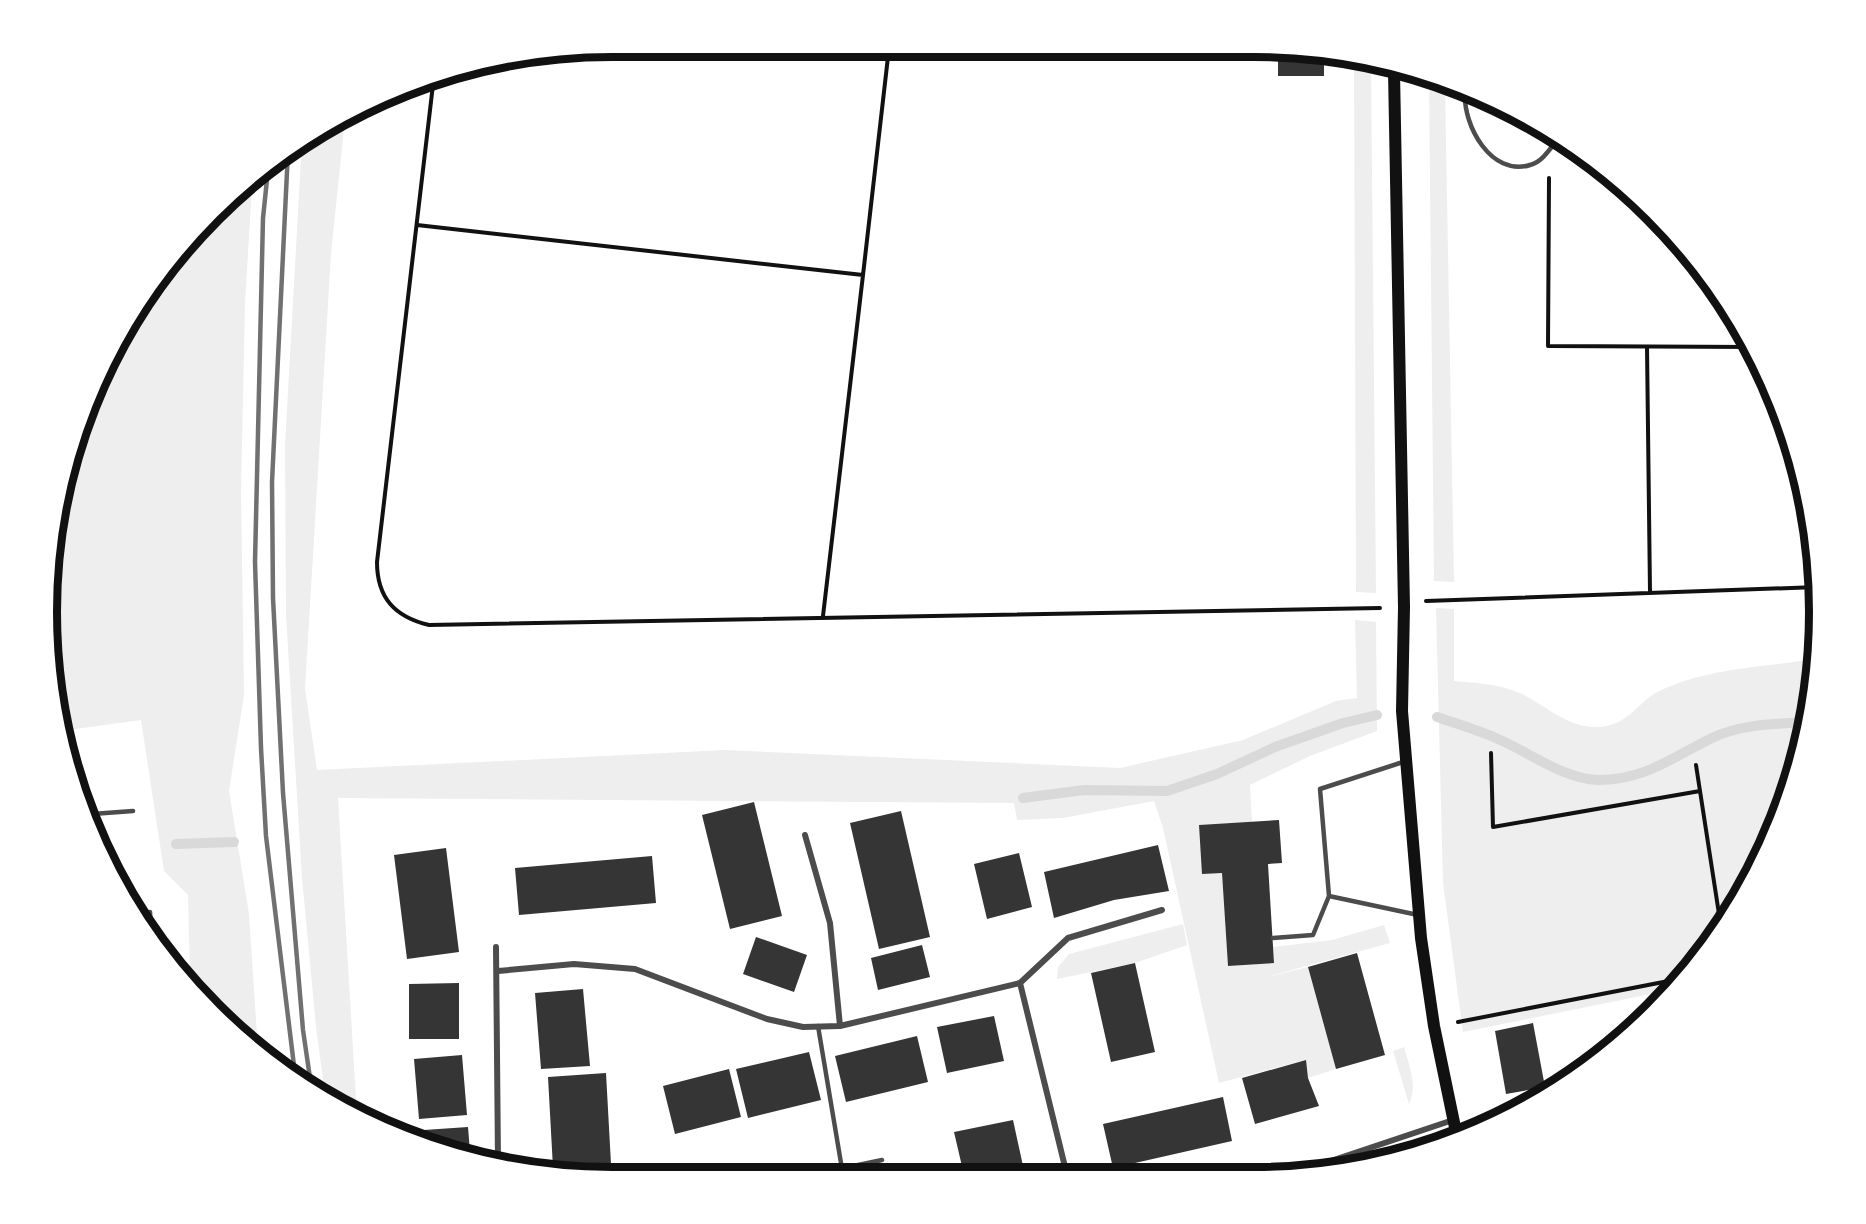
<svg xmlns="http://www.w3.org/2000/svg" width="1866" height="1224" viewBox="0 0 1866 1224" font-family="Barlow,sans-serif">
	<rect width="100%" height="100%" fill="#fff"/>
	<path fill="#eee" d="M1354,59l17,6 5,528 -20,-1z
		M1429,82l16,5 9,495 -20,-1z
		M345,119l-14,135 -26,435 12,81 408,-20 395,18 123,-28 93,-39 21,-3 -2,-78 21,2 1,109 -67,25 -60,29 2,37 -52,3 22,48 6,93 46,-3 -1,-16 59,-7 52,-15 6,18 -127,35 45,-11 28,102 -28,9 -3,-18 -86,23 -56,-255 -9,-27 -91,17 -46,2 -3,-17 -676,-5 19,318 -32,-22 -9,-67 -14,-149 -16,-263 -1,-170 17,-305z
		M252,185l-7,119 -4,187 3,204 -15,96 20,123 9,136 -19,-13 -49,-59 -2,-83 -24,-24 -23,-151 -80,11 -4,-8 -9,-148 41,-179 75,-129z
		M1436,608l18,1v72c22,2 47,3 68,13 23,11 46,34 74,33 32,0 41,-25 63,-36 48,-23 104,-24 157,-32 -4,116 -72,266 -157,345l-3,-11 -193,39 -20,-149z
		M1183,924l4,21 -52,18 -78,16 1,-12 11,-13z
		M1404,1047c5,19 14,38 5,57l-16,-53z"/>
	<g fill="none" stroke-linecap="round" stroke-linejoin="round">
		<path stroke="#d9d9d9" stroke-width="10" d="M1437,717c20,7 41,13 61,22 31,13 65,40 100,41 47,0 75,-23 114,-42 29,-14 63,-14 94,-16
			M1023,798l61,-8 83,1 50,-17 58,-27 68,-24 34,-8
			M176,844l58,-2"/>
	</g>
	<path fill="#353535" d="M1278,51h46v25h-46z
		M754,802l28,114 -52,13 -28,-114z
		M901,811l29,126 -51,12 -29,-126z
		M1279,820l3,43 -14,1 6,99 -46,3 -6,-93 -20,1 -3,-49z
		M1158,845l11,46 -55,9 -60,18 -10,-46z
		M446,848l13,104 -52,7 -13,-104z
		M1019,853l13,54 -45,12 -13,-55z
		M652,856l4,47 -137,12 -4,-47z
		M756,937l51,18 -13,37 -51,-18z
		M922,945l8,32 -52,13 -7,-32z
		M1357,953l28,102 -49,14 -28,-102z
		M1135,963l20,89 -44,10 -20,-89z
		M459,983v56h-50v-55z
		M583,989l7,77 -49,3 -6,-76z
		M994,1016l10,45 -57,12 -10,-46z
		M1533,1023l12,64 -39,7 -11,-63z
		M917,1036l11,46 -82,20 -11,-46z
		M809,1052l12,48 -73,18 -12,-49z
		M462,1055l5,60 -48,4 -5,-60z
		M1306,1060l2,18 11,28 -64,18 -13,-46z
		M729,1069l12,48 -66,17 -12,-48z
		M606,1073l5,91 -58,4 -5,-91z
		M1223,1097l9,44 -119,27 -10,-44z
		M1013,1120l12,55h-61l-10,-43z
		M468,1127l2,25 -45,-14 -1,-8z"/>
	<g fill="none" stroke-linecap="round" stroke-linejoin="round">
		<path stroke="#111" stroke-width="4" d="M434,76l-57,486c0,36 18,55 52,63l951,-17
			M1549,178l-1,168 204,1
			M417,225l446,50 -40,341
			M863,275l26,-227
			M1647,347l3,245
			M1426,601l392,-14
			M1491,753l2,74 207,-36 21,136
			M1696,765l4,26
			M1458,1022l226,-44"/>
		<path stroke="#4c4c4c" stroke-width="4.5" d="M1465,93c-2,32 26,84 65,72 12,-3 20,-16 27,-25
			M92,814l41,-3
			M1329,896l-9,-107 86,-28
			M137,913l13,-1 1,17
			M1273,938l40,-3 16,-39 89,19
			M818,1026l24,143
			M815,1174l67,-14"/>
		<path stroke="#4c4c4c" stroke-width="6" d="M805,835l25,88 10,103
			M496,947l2,214
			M498,971l76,-7 61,5 132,50 36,8 37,-1 180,-43 47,192
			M1020,983l48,-45 94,-28
			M1286,1176l167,-56"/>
		<path stroke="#111" stroke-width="12" d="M1394,71l10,536 -2,104 19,227 13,88 23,111"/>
		<path stroke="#707070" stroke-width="4.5" d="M288,151l-16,331 1,116 10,195 20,237 8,55
			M268,170l-5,48 -8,344 6,186 5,88 29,238"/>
	</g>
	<path d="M0 0H1866V1224H0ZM612 57H1254A555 555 0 0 1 1809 612V612A555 555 0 0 1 1254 1167H612A555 555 0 0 1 57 612V612A555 555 0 0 1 612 57Z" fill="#fff" fill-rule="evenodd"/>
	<path fill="none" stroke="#111" stroke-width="8" d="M612 57H1254A555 555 0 0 1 1809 612V612A555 555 0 0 1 1254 1167H612A555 555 0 0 1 57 612V612A555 555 0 0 1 612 57Z"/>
</svg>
